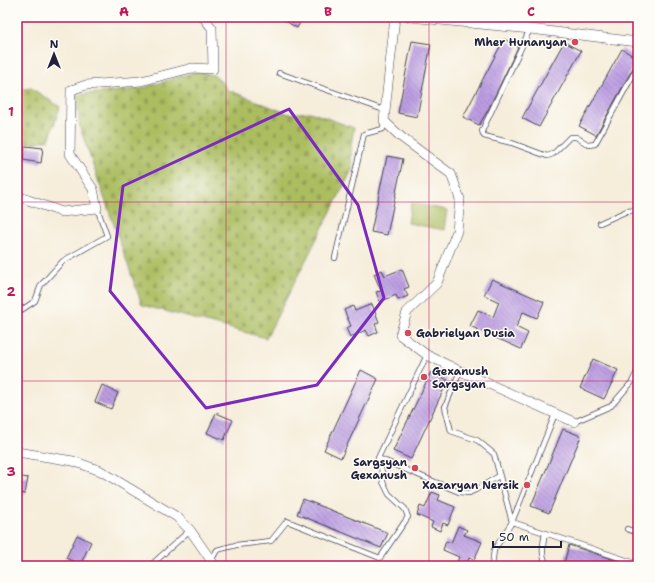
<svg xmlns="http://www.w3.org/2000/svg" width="655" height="583" viewBox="0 0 655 583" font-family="'Shantell Sans',sans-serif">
	<defs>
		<pattern id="cemetery-stones" width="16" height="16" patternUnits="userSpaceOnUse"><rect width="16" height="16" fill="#acbd60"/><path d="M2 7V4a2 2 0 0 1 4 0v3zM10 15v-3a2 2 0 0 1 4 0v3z" fill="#94a254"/></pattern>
		<pattern id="building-back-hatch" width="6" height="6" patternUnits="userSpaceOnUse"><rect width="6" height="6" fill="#bc9de2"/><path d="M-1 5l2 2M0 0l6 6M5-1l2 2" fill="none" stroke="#9880b8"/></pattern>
	</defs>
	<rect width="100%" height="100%" fill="#fdfcf7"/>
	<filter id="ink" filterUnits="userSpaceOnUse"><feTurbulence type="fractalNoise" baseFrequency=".025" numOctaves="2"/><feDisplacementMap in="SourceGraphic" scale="8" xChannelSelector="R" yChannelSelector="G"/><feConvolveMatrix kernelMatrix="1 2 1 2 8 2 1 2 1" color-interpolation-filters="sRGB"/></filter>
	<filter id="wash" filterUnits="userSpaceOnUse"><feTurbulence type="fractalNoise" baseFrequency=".012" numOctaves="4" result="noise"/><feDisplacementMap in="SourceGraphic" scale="16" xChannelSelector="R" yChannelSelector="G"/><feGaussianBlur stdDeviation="0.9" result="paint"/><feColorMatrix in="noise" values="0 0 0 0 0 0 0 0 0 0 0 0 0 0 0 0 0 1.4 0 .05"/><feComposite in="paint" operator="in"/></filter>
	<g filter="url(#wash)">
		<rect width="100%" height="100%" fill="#f6edda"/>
		<path fill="url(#cemetery-stones)" stroke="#67704e" d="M198,71l18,5 12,14 61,24 21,-2 44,16 -3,17 1,25 -86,168 -124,-33 -62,-177 -4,-33 64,-6z
			M31,88l29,19 -11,33 -32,5v-55z"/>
		<path fill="#acbd60" stroke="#67704e" d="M411,203l36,7 -3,20 -36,-7z"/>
		<g id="blocks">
			<path fill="url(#building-back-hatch)" d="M279,17h24l-6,11z
				M619,17h19v4l-3,5z
				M504,39l14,8 -30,63 -9,15 -16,-8z
				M412,41l19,3 -14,73 -19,-4z
				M564,42l17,9 -42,76 -17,-9z
				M622,49l16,10 -42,76 -17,-9z
				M25,146l18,2 -2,15 -18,-3z
				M387,156l16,3 -16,76 -16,-3z
				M402,269l7,18 -5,2 4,7 -10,4 -2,-5 -16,7 -4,-10 5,-1 -7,-17 8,-4 3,6z
				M492,279l52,23 -7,16 -14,-6 -7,15 12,6 -7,16 -51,-23 8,-16 15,7 6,-15 -15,-7z
				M372,304l7,18 -4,2 3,8 -9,4 -3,-6 -16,7 -4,-9 5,-2 -7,-16 9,-4 2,5z
				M593,359l25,11 -14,29 -24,-11z
				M361,370l17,9 -37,79 -17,-8z
				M431,372l17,8 -37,79 -18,-8z
				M102,385l16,8 -7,16 -16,-7z
				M216,413l17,7 -9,20 -17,-7z
				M563,429l18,7 -32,77 -18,-7z
				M17,476l11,2 -3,16 -8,-2z
				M432,492l8,3 -2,5 17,7 -7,18 -5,-2 -3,8 -9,-4 2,-5 -16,-7 3,-9 5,2z
				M303,499l85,34 -7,15 -84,-34z
				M458,526l9,4 -3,5 18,7 -8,18 -5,-2 -3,8 -9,-4 2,-5 -16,-7 3,-9 5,2z
				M77,535l14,7 -11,23 -14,-7z
				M569,545l61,20v1h-57l-9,-3z"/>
		</g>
	</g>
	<g filter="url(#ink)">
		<use href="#blocks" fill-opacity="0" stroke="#424053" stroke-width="1"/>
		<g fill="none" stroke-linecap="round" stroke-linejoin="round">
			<defs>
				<path id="lane" d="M530,29l-48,102 2,5 28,7 35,13 6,-2 17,-17h6l13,8 6,-1 43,-78
					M279,73l105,37
					M600,223l27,-12 11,-1
					M335,258l29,-124 19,-5 1,-8
					M17,313l18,-12 6,-16 22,-24 44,-25 -10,-28
					M460,371l-15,36 6,24 26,9 17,14 18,68 -18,28 -2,16
					M555,414l-43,108 126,42
					M574,422l37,-16 21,-24 6,-12
					M378,458l81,34 10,1 8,-4 22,-13
					M627,529l11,4
					M545,533c-2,12 -5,23 3,33
					M211,561l6,-11 19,-5 35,-4 16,-20 93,37 28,-41 -3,-8 -16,-15 -6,-12 -1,-10 -4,-14 49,-103
					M150,566l40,-36"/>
				<path id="street" d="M395,17l-11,104 17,16 50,37 9,25 -3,32 -20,52 -30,29 -7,23 27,20 33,16 114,51
					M410,17l120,12 108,13
					M17,196l45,16 35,-4 -4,-19 -23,-35 1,-64 15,-5 55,-4 51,-13 21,1 -1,-41 -9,-11
					M17,452l56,9 28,10 76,46 13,13 25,36"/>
			</defs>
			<use href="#lane" stroke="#424053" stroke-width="6"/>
			<use href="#street" stroke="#424053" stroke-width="10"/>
			<use href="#lane" stroke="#fff" stroke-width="4.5"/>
			<use href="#street" stroke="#fff" stroke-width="9"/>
		</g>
	</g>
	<path fill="none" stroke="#7b2cbf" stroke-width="3" stroke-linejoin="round" d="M289,109l69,96 26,93 -67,87 -111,23 -96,-117 13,-105z"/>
	<path fill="none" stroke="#c2185b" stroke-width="1" stroke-opacity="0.55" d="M226,17v549M429,17v549M17,202h621M17,381h621"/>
	<g fill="#d1495b" stroke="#fdfcf7" stroke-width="1.5">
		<circle cx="575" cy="42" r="4"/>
		<circle cx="408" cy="333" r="4"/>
		<circle cx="424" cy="377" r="4"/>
		<circle cx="415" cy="468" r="4"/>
		<circle cx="527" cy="485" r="4"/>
	</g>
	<g text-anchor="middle" stroke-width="3" stroke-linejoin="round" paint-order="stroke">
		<g font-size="11" font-weight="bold" fill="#22223b" stroke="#fdfcf7" text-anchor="end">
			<text x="567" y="46">Mher Hunanyan</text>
			<text x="416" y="337" text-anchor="start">Gabrielyan Dusia</text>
			<text x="432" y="375" text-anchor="start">Gexanush<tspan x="432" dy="13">Sargsyan</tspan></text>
			<text x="407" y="466">Sargsyan<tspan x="407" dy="13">Gexanush</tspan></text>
			<text x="519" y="489">Xazaryan Nersik</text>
		</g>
	</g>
	<rect width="655" height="583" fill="none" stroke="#fdfcf7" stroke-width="44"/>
	<g transform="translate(54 54)" stroke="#fdfcf7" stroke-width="3" paint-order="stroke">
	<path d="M0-3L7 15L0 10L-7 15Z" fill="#22223b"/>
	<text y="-6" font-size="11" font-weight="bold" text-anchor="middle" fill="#22223b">N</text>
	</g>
	<path d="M493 541v6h68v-6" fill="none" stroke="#22223b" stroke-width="2"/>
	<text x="499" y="541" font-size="12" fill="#22223b" stroke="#fdfcf7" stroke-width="3" paint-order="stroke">50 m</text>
	<rect x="22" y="22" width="611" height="539" fill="none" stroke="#c2185b" stroke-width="1.5"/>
	<g font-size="13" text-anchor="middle" font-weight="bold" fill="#c2185b">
		<text x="124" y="16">A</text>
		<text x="328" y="16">B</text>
		<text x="531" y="16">C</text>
		<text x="11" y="116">1</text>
		<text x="11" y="296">2</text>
		<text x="11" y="476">3</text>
	</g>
</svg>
